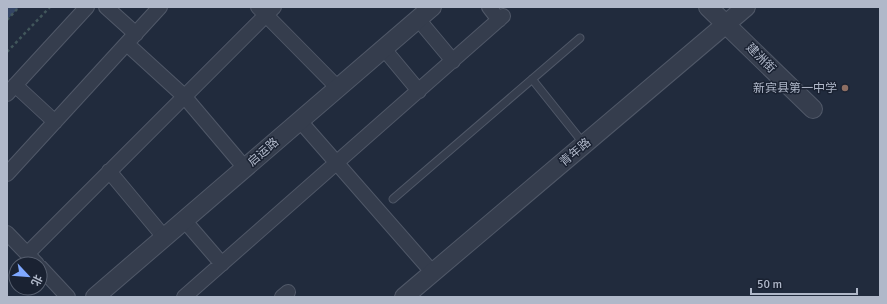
<svg xmlns="http://www.w3.org/2000/svg" width="887" height="304" viewBox="0 0 887 304" font-family="Signika,'Noto Sans SC',sans-serif">
	<defs>
		<pattern id="water-ripples" width="26" height="14" patternUnits="userSpaceOnUse"><rect width="26" height="14" fill="#344565"/><path d="M2 4q2-2 4 0t4 0M15 11q2-2 4 0t4 0" fill="none" stroke="#4f5e7a"/></pattern>
	</defs>
	<rect width="100%" height="100%" fill="#212b3d"/>
	<path fill="url(#water-ripples)" d="M7,7h12l-12,13z"/>
	<g fill="none" stroke-linecap="round" stroke-linejoin="round">
		<defs>
			<path id="service" d="M532,79l52,65
				M393,199l187,-161"/>
			<path id="minor" d="M106,7l30,27
				M258,7l80,81
				M489,7l10,13
				M418,19l35,42
				M127,44l57,52 61,72
				M384,49l35,42
				M15,85l40,37
				M7,94l80,-87
				M300,121l133,152
				M109,171l55,66
				M7,174l153,-167
				M184,220l38,44
				M7,233l30,31
				M27,254l247,-247
				M40,267l28,30
				M184,297l319,-281
				M282,297l6,-5"/>
			<path id="tertiary" d="M708,7l105,102
				M95,297l337,-290
				M404,297l342,-290"/>
		</defs>
		<use href="#service" stroke="#505868" stroke-width="9"/>
		<use href="#minor" stroke="#505868" stroke-width="16"/>
		<use href="#tertiary" stroke="#505868" stroke-width="20"/>
		<path stroke="#41565b" stroke-width="2.5" stroke-dasharray="3 3" stroke-linecap="butt" d="M7,20l12,-13
			M7,52l43,-45"/>
		<use href="#service" stroke="#353d4d" stroke-width="7"/>
		<use href="#minor" stroke="#353d4d" stroke-width="14"/>
		<use href="#tertiary" stroke="#353d4d" stroke-width="18"/>
	</g>
	<circle fill="#8d6e63" stroke="#1a2232" stroke-width="1.5" cx="845" cy="88" r="4"/>
	<g text-anchor="middle" stroke-width="3" stroke-linejoin="round" paint-order="stroke">
		<g font-size="12" fill="#b0b8c9" stroke="#1a2232">
			<text transform="translate(761 58) rotate(45)" y="4">建洲街</text>
			<text transform="translate(263 152) rotate(-41)" y="4">启运路</text>
			<text transform="translate(575 152) rotate(-40)" y="4">青年路</text>
		</g>
		<g font-size="12" fill="#b0b8c9" stroke="#1a2232" text-anchor="end">
			<text x="837" y="92">新宾县第一中学</text>
		</g>
	</g>
	<rect width="887" height="304" fill="none" stroke="#b0b8c9" stroke-width="16"/>
	<g transform="translate(28 276) rotate(116)"><circle r="19" fill="#1a2232" stroke="#565e6e"/>
	<path d="M0-3L7 15L0 10L-7 15Z" fill="#7fa8ff"/>
	<text y="-6" font-size="11" font-weight="bold" text-anchor="middle" fill="#b0b8c9">北</text>
	</g>
	<path d="M751 288v6h106v-6" fill="none" stroke="#b0b8c9" stroke-width="2"/>
	<text x="757" y="288" font-size="12" fill="#b0b8c9" stroke="#1a2232" stroke-width="3" paint-order="stroke">50 m</text>
</svg>
